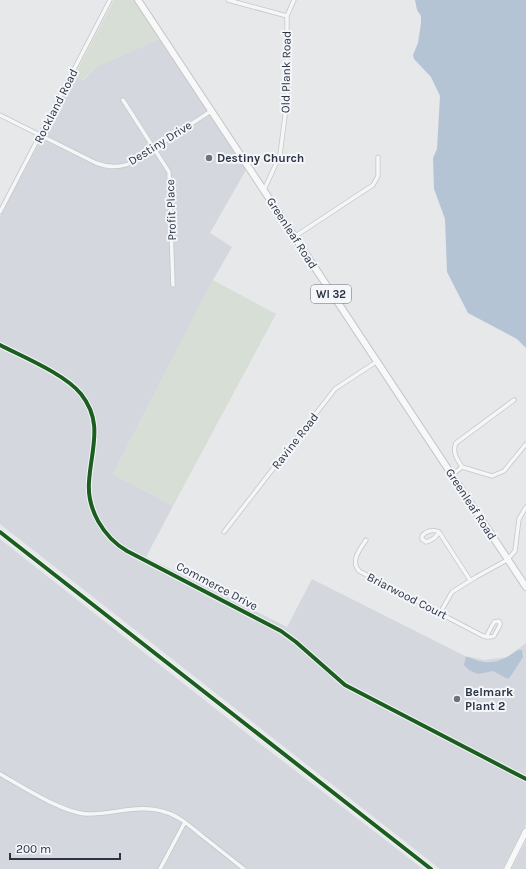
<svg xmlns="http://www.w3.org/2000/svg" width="526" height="869" viewBox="0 0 526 869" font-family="Karla,sans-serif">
	<rect width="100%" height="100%" fill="#e6e8ea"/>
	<path fill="#d4d7dd" d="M159,39l87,131 -36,63 22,14 -19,33 -100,194 60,32 -27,51 141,70 25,-48 153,77 19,4 23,-3 19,-14v181l-23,45h-63l-440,-345v-307l74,-141 9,4 15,-14z
		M0,539l245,193 178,137h-423z
		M526,840v29h-15z"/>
	<path fill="#d6ded6" d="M114,0h21l24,39 -61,27 -16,14 -8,-4z
		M213,280l63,34 -103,192 -60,-32z"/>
	<path fill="#b4c4d5" d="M415,0h111v348l-9,-9 -49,-26 -21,-41 -2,-53 -11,-30 -1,-31 4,-9 3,-53 -9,-19 -17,-18 -1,-4 5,-12 3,-20v-7l-4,-6z
		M518,650h4l1,7 -13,20 -2,2 -15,-8 -15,3 -9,-4 -5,-5 2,-8c5,0 8,3 13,4 14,4 27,-2 39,-11z"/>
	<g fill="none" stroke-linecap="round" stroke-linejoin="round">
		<defs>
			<path id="street" d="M228,0l59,16
				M123,100l46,72 4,113
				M0,115l96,48c13,5 25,5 37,-1l78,-51
				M264,190l16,-35 7,-55v-84l7,-16
				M0,212l110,-212
				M294,237l79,-52 5,-9v-19
				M0,345c23,12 65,29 81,49 23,29 10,55 8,88 -2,27 14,55 38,69l154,80 15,11 49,43 181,94
				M462,467c-5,-8 -10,-15 -6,-24l58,-43
				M452,475l10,-8 30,9 12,-5 22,-27
				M224,532l111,-143 41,-27
				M439,532c-3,6 -7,8 -13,10l-4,-3v-3c4,-5 11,-7 17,-4l31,48
				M366,540c-6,9 -16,21 -7,31l124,65c4,1 7,2 11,0l6,-11v-2l-1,-2 -5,1 -8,15
				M440,613l12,-21 24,-15 31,-17 8,-9 4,-32 7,-12
				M0,774c23,13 61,38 86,40 26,1 53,-11 79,-2 14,4 25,14 36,23 14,11 29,23 43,34
				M160,869l25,-47"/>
			<path id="secondary" d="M507,869l19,-38"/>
			<path id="primary" d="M138,0l388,587"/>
		</defs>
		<use href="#street" stroke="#c4c6c8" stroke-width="5"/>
		<use href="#secondary" stroke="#c4c6c8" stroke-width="7"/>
		<use href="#primary" stroke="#c2c5c8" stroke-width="8"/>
		<use href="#street" stroke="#f5f6f7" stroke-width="3.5"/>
		<use href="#secondary" stroke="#f8f8f8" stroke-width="5.5"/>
		<use href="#primary" stroke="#f8f8f8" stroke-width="6"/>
		<defs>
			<path id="cycleway" d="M0,345c23,12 65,29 81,49 23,29 10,55 8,88 -2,27 14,55 38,69l154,80 15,11 49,43 181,94
				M0,532l431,337"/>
		</defs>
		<use href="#cycleway" stroke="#f4f6f9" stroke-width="6"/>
		<use href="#cycleway" stroke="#1b5e20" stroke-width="4"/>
	</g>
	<g fill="#6c737f" stroke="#f4f6f9" stroke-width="1.5">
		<circle cx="209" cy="158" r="4"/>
		<circle cx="457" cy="699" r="4"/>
	</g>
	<g text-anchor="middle" stroke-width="4" stroke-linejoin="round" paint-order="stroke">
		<rect fill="#f4f6f9" stroke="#676e7b" stroke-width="1" x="311" y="285" width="40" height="18" rx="3"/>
		<g font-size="11" font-weight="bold" fill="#2b3445">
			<text x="331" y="298">WI 32</text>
		</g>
		<g font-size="12" fill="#2b3445" stroke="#f4f6f9">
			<text transform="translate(286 72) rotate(-89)" y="4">Old Plank Road</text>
			<text transform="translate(56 106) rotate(-63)" y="4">Rockland Road</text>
			<text transform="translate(160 143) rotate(-32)" y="4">Destiny Drive</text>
			<text transform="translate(171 210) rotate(-92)" y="4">Profit Place</text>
			<text transform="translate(292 233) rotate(57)" y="4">Greenleaf Road</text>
			<text transform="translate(295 441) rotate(-52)" y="4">Ravine Road</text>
			<text transform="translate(471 504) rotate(57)" y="4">Greenleaf Road</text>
			<text transform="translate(217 586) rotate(28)" y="4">Commerce Drive</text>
			<text transform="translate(407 596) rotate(27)" y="4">Briarwood Court</text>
		</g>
		<g font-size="12" font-weight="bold" fill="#2b3445" stroke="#f4f6f9" text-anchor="start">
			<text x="217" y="162">Destiny Church</text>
			<text x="465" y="696">Belmark<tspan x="465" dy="14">Plant 2</tspan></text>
		</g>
	</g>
	<path d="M10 853v6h110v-6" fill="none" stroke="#2b3445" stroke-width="2"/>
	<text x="16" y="853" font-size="12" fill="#2b3445" stroke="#f4f6f9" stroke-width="3" paint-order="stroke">200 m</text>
</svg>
